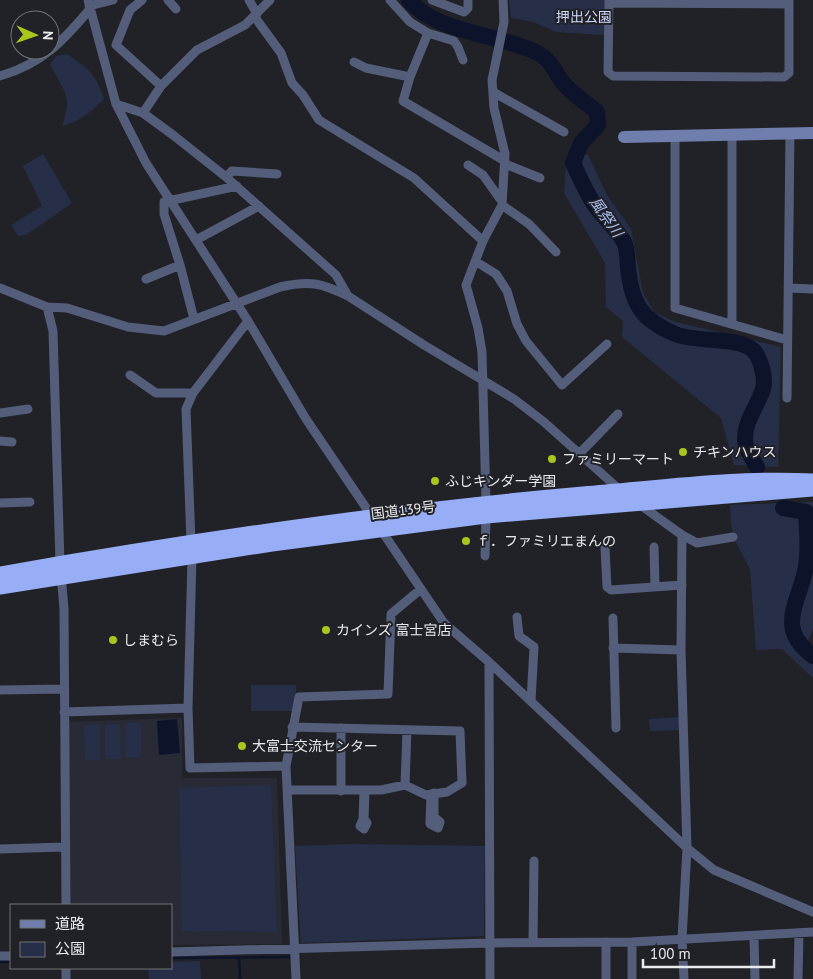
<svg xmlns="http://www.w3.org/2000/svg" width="813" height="979" viewBox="0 0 813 979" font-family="'PT Sans','Noto Sans JP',sans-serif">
	<rect width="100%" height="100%" fill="#212227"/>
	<path fill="#282b36" d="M182,718v60h95l5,166 -111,1v-40h-103l-2,-183z"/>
	<path fill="#272f48" d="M509,0h96l-1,35 -48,-3 -23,-10 -22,-4z
		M67,54c21,14 29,20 37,45 -13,13 -25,23 -42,27 11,-33 2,-33 -12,-62l6,-8z
		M571,152l17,3 19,40 24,34 12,64 12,20 21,9 105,25 -3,120 -44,-2 -13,-47 -99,-81 1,-16 -17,-14 -1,-44 -41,-70 2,-27z
		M43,154l29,49 -46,32 -8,1 -7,-11 31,-19 -19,-40z
		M813,502v127l-6,13 6,7v29l-31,-29 -26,1 -6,-81 -15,-28 -4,-17 -1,-19z
		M251,685h45v11l-4,15h-41z
		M680,717v13l-30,1 -1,-12z
		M126,723h15v34h-15z
		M120,724l1,35h-16v-34z
		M84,725h16v35h-15z
		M271,785l6,147 -95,-1 -3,-143z
		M351,844l134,2 -1,90 -183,7 -6,-97z
		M200,961l1,18h-52l-1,-11h23v-6z"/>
	<path fill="#0d132a" d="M177,719l3,34 -21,2 -2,-34z"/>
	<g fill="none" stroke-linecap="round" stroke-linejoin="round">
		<path stroke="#0d132a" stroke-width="2.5" d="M239,957l1,22
			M171,958l122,-1
			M0,962h11"/>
		<path stroke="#0d132a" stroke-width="16" d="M409,0c28,34 92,34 129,53 15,8 17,21 27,32 9,10 22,18 32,27l1,13 -17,18 -8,20c7,15 13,30 23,44 9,12 20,21 28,35 4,7 3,18 4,26 4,37 14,52 47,66 21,9 62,2 78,16 8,8 13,29 10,39 -6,19 -22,36 -17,57 2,7 8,15 11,21
			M783,508l23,4c1,18 3,36 0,54 -6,37 -32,61 7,90"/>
		<path stroke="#545d7a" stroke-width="9" d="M88,0l28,104 30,59 102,158 58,98 138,204 45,39 198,186 27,22 99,42
			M142,0l-12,10 -14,35 45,41
			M168,0l8,9
			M249,0l8,14
			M390,0l20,22 18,11 26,8 4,6 5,13
			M432,0l32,12 4,-4v-8
			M609,0l-1,72 5,4 171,1 5,-4v-73
			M609,3l180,1
			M89,6l24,-6
			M254,16l27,37 11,30 11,12 16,25 95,58 69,63
			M428,33l-18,44 -7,24 102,60
			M354,62l12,6 44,9
			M0,76c42,-12 63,-35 90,-67
			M493,92l71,40
			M116,104l27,9 30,22 53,42 110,98 12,21 76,49 90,54 30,23 77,69
			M143,113l18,-27 36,-36 48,-25 25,-25
			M675,135v173l112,32
			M505,164l35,14
			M468,165l15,10 17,24
			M226,177l6,-6 45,3
			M502,205l27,19 27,28
			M196,240l63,-34
			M475,261l21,13 11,17 10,33 9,17 36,44 45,-41
			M146,279l34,-14
			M0,288l47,19 20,1 61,19 36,4 116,-44c30,-7 41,-4 68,9
			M788,288l25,1
			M47,307l6,24 7,232 4,46 2,296
			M194,319l-14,-54 -16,-51v-12l73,-16
			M732,324v-190
			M130,375l26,18h37
			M787,398l3,-265
			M0,413l28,-4
			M0,441l12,1
			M580,453l38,-39
			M486,502l-4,-150 -4,-24 -12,-43 17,-44 19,-36 3,-51 -11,-46 -2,-28 12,-58 -1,-22
			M0,503l30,-1
			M639,504l43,31 -1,115 6,198 -5,91 2,40
			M682,535l15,8 36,-6
			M191,542l-5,-133 7,-16 55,-72
			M654,547l1,40
			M605,548l2,39 4,3 71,-5
			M485,556l1,-40
			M192,557l-4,151 2,60 96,-2
			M517,617l2,19 15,11 -3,54
			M613,618l3,110
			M613,648l68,2
			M489,662l1,317
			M0,690l64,-1
			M64,712l124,-4
			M405,785l2,-55
			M288,790h93l24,-5 21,10 21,-3 15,-9 -2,-52 -168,-4
			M341,791v-63
			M364,791l-1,28 -3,7 4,3 3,-6 -3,-4 1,-29
			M431,794l-1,30 8,4 2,-6 -6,-5v-24
			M0,849l65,-2
			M754,936l1,43
			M533,942l1,-81
			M606,942v37
			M632,942v37
			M171,952l318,-9 143,-1 181,-10
			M0,956h11
			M66,968v11
			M296,979l-10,-213 13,-69 89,-3 3,-80 30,-25
			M798,979l1,-46"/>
		<path stroke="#6f7eac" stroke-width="12" d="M624,137l189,-4"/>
		<path stroke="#97aef6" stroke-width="15" d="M0,574c193,-34 388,-63 583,-80 76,-6 154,-17 230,-13
			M0,587l272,-43 214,-28 327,-27"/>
	</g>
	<g fill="#a8c71d" stroke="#212227" stroke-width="2">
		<circle cx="683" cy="452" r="5"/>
		<circle cx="552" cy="459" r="5"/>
		<circle cx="435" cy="481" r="5"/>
		<circle cx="466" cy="541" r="5"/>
		<circle cx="326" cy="630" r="5"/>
		<circle cx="113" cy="640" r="5"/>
		<circle cx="242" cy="746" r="5"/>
	</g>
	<g text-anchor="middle" stroke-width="4" stroke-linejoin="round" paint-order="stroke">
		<g font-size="14" fill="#cfdafb" stroke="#212227">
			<text x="584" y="22">押出公園</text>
		</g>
		<g font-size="14" fill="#e9ebee" stroke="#212227" text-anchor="start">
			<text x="693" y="457">チキンハウス</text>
			<text x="562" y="464">ファミリーマート</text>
			<text x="445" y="486">ふじキンダー学園</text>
			<text x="476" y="546">ｆ．ファミリエまんの</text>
			<text x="336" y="635">カインズ 富士宮店</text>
			<text x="123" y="645">しまむら</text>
			<text x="252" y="751">大富士交流センター</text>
		</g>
		<g font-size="14" fill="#e9ebee" stroke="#212227">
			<text transform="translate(403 510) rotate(-7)" y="5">国道139号</text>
		</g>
		<g font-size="15" font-style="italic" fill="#adbef3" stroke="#212227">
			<text transform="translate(606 217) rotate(55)" y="5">風祭川</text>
		</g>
	</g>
	<rect x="10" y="904" width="162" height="65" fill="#212227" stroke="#717277"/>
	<rect x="20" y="920" width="25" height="8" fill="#6f7eac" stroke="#717277"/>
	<text x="55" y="929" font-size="15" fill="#e9ebee">道路</text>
	<rect x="20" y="942" width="25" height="15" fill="#272f48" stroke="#717277"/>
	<text x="55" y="954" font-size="15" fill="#e9ebee">公園</text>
	<g transform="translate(35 35) rotate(92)"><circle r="24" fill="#212227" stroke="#717277"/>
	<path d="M0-4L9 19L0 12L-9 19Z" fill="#a8c71d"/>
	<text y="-8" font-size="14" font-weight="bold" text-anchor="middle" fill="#e9ebee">N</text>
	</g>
	<path d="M643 959v8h131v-8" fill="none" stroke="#e9ebee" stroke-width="2.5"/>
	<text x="650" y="959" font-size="15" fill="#e9ebee" stroke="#212227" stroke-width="4" paint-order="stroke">100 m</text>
</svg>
